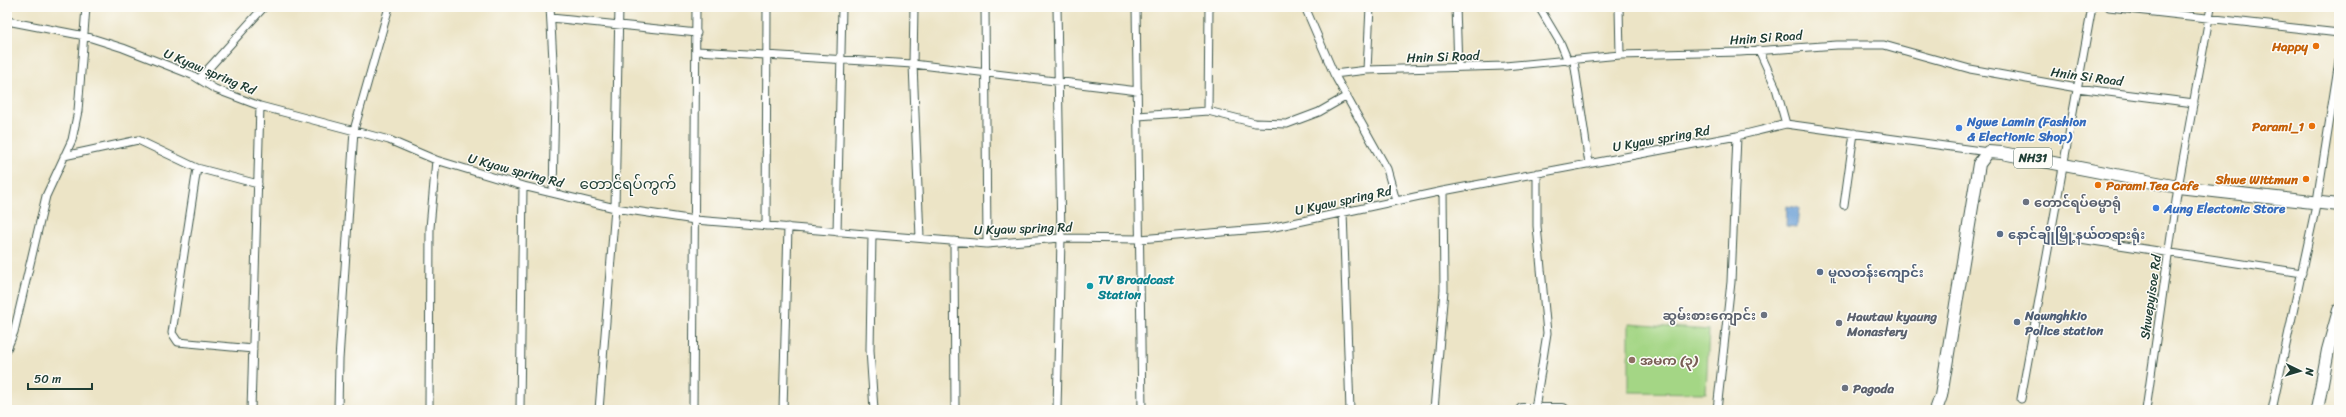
<svg xmlns="http://www.w3.org/2000/svg" width="2346" height="417" viewBox="0 0 2346 417" font-family="Sriracha,'Noto Sans Myanmar',sans-serif">
	<rect width="100%" height="100%" fill="#fdfcf7"/>
	<filter id="ink" filterUnits="userSpaceOnUse"><feTurbulence type="fractalNoise" baseFrequency=".025" numOctaves="2"/><feDisplacementMap in="SourceGraphic" scale="8" xChannelSelector="R" yChannelSelector="G"/><feConvolveMatrix kernelMatrix="1 2 1 2 8 2 1 2 1" color-interpolation-filters="sRGB"/></filter>
	<filter id="wash" filterUnits="userSpaceOnUse"><feTurbulence type="fractalNoise" baseFrequency=".012" numOctaves="4" result="noise"/><feDisplacementMap in="SourceGraphic" scale="16" xChannelSelector="R" yChannelSelector="G"/><feGaussianBlur stdDeviation="0.9" result="paint"/><feColorMatrix in="noise" values="0 0 0 0 0 0 0 0 0 0 0 0 0 0 0 0 0 1.4 0 .05"/><feComposite in="paint" operator="in"/></filter>
	<g filter="url(#wash)">
		<rect width="100%" height="100%" fill="#ece4c6"/>
		<path fill="#a4d685" stroke="#628a5c" d="M1629,324l80,6 -3,63 -77,-1z"/>
		<path fill="#689dd4" stroke="#446d84" d="M1787,206l12,2 -2,19 -11,-1z"/>
	</g>
	<g filter="url(#ink)">
		<g fill="none" stroke-linecap="round" stroke-linejoin="round">
			<defs>
				<path id="minor" d="M550,7l5,89 -2,97
					M914,7l-1,57 7,174
					M985,7l2,237
					M1136,7l6,403
					M1305,7l29,67 53,95 9,32
					M1456,7l2,60
					M1539,7l22,37 7,17
					M1619,7l1,48
					M2109,7l230,26
					M551,18l146,15
					M7,21l78,15 38,12 69,27 23,14 45,17 129,34 47,20 87,26 92,22 80,12 292,24 74,-6 79,1 130,-11 173,-37 294,-55 49,-12 202,28
					M1759,50l17,38 10,36
					M697,51l216,13 225,27
					M1574,61l15,103
					M1367,70l3,-63
					M1334,74l33,-4 138,-4 115,-11 120,-3 97,-7h47l86,24 107,19 117,15
					M199,79l65,-72
					M1208,111l1,-104
					M1138,116l70,-5 47,12 32,1 32,-12 28,-16
					M64,156l74,-16 59,28 61,16
					M197,168l-25,165 6,9 75,7
					M1844,205l10,-72
					M1343,212l7,198
					M766,226l1,-219
					M837,232l5,-225
					M2052,232l15,5 235,36
					M872,235l-2,115 4,60
					M954,241l1,169
					M7,349l7,-17 32,-136 26,-56 6,-29 8,-104
					M2021,399l71,-392
					M1535,409l12,-76 -10,-107v-53
					M251,410l9,-304
					M338,410l1,-50 15,-230 35,-123
					M429,410l1,-182 6,-68
					M520,410l3,-224
					M599,410l16,-202 4,-201
					M693,410l3,-403
					M783,410l5,-183
					M1057,410l4,-172 -4,-231
					M1434,410l10,-120 -1,-99
					M1717,410l14,-128 6,-146
					M2146,410l32,-223 33,-180
					M2272,410l45,-209 22,-140"/>
				<path id="trunk" d="M1522,410h41
					M1936,410l5,-14 38,-232 9,-12 14,1 176,34 161,18
					M2317,410l11,-60 11,-40"/>
			</defs>
			<use href="#minor" stroke="#3e564a" stroke-width="9"/>
			<use href="#trunk" stroke="#3e564a" stroke-width="14"/>
			<use href="#minor" stroke="#fff" stroke-width="7"/>
			<use href="#trunk" stroke="#fff" stroke-width="12"/>
		</g>
	</g>
	<g fill="#e8710a" stroke="#fdfcf7" stroke-width="1.5">
		<circle cx="2316" cy="46" r="4"/>
		<circle cx="2312" cy="126" r="4"/>
		<circle cx="2306" cy="179" r="4"/>
		<circle cx="2098" cy="185" r="4"/>
	</g>
	<g fill="#3f7fe0" stroke="#fdfcf7" stroke-width="1.5">
		<circle cx="1959" cy="128" r="4"/>
		<circle cx="2156" cy="208" r="4"/>
	</g>
	<g fill="#6b7280" stroke="#fdfcf7" stroke-width="1.5">
		<circle cx="2026" cy="202" r="4"/>
		<circle cx="1764" cy="315" r="4"/>
		<circle cx="1839" cy="323" r="4"/>
		<circle cx="1845" cy="388" r="4"/>
	</g>
	<g fill="#5c6f8a" stroke="#fdfcf7" stroke-width="1.5">
		<circle cx="2000" cy="234" r="4"/>
		<circle cx="1820" cy="272" r="4"/>
		<circle cx="2017" cy="322" r="4"/>
	</g>
	<circle fill="#0f9aa8" stroke="#fdfcf7" stroke-width="1.5" cx="1090" cy="286" r="4"/>
	<circle fill="#8d6e63" stroke="#fdfcf7" stroke-width="1.5" cx="1632" cy="360" r="4"/>
	<g text-anchor="middle" stroke-width="3" stroke-linejoin="round" paint-order="stroke">
		<rect fill="#fdfcf7" stroke="#62766e" stroke-width="1" x="2014" y="148" width="38" height="20" rx="3"/>
		<g font-size="12" font-weight="bold" fill="#1f3d34">
			<text x="2033" y="162">NH31</text>
		</g>
		<g font-size="13" fill="#1f3d34" stroke="#fdfcf7">
			<text transform="translate(1766 37) rotate(-4)" y="5">Hnin Si Road</text>
			<text transform="translate(1443 56) rotate(-2)" y="5">Hnin Si Road</text>
			<text transform="translate(210 71) rotate(23)" y="5">U Kyaw spring Rd</text>
			<text transform="translate(2087 76) rotate(8)" y="5">Hnin Si Road</text>
			<text transform="translate(1661 138) rotate(-10)" y="5">U Kyaw spring Rd</text>
			<text transform="translate(516 170) rotate(15)" y="5">U Kyaw spring Rd</text>
			<text transform="translate(1343 200) rotate(-12)" y="5">U Kyaw spring Rd</text>
			<text transform="translate(1023 228) rotate(-2)" y="5">U Kyaw spring Rd</text>
			<text transform="translate(2150 297) rotate(-82)" y="5">Shwepyisoe Rd</text>
		</g>
		<g font-size="13" font-weight="bold" fill="#c56008" stroke="#fdfcf7" text-anchor="end">
			<text x="2308" y="51">Happy</text>
			<text x="2304" y="131">Parami_1</text>
			<text x="2298" y="184">Shwe Wittmun</text>
			<text x="2106" y="190" text-anchor="start">Parami Tea Cafe</text>
		</g>
		<g font-size="13" font-weight="bold" fill="#366cbe" stroke="#fdfcf7" text-anchor="start">
			<text x="1967" y="126">Ngwe Lamin (Fashion<tspan x="1967" dy="15">&amp; Electionic Shop)</tspan></text>
			<text x="2164" y="213">Aung Electonic Store</text>
		</g>
		<g font-size="13" font-weight="bold" fill="#5b616d" stroke="#fdfcf7" text-anchor="start">
			<text x="2034" y="207">တောင်ရပ်ဓမ္မာရုံ</text>
			<text x="1756" y="320" text-anchor="end">ဆွမ်းစားကျောင်း</text>
			<text x="1847" y="321">Hawtaw kyaung<tspan x="1847" dy="15">Monastery</tspan></text>
			<text x="1853" y="393">Pagoda</text>
		</g>
		<g font-size="13" font-weight="bold" fill="#4e5e75" stroke="#fdfcf7" text-anchor="start">
			<text x="2008" y="239">နောင်ချိုမြို့နယ်တရားရုံး</text>
			<text x="1828" y="277">မူလတန်းကျောင်း</text>
			<text x="2025" y="320">Nawnghkio<tspan x="2025" dy="15">Police station</tspan></text>
		</g>
		<g font-size="13" font-weight="bold" fill="#0d838f" stroke="#fdfcf7" text-anchor="start">
			<text x="1098" y="284">TV Broadcast<tspan x="1098" dy="15">Station</tspan></text>
		</g>
		<g font-size="13" font-weight="bold" fill="#785e54" stroke="#fdfcf7" text-anchor="start">
			<text x="1640" y="365">အမက (၃)</text>
		</g>
		<g font-size="15" fill="#1f3d34" stroke="#fdfcf7">
			<text x="628" y="189">တောင်ရပ်ကွက်</text>
		</g>
	</g>
	<rect width="2346" height="417" fill="none" stroke="#fdfcf7" stroke-width="24"/>
	<g transform="translate(2300 371) rotate(95)" stroke="#fdfcf7" stroke-width="3" paint-order="stroke">
	<path d="M0-3L7 15L0 10L-7 15Z" fill="#1f3d34"/>
	<text y="-6" font-size="11" font-weight="bold" text-anchor="middle" fill="#1f3d34">N</text>
	</g>
	<path d="M28 383v6h64v-6" fill="none" stroke="#1f3d34" stroke-width="2"/>
	<text x="34" y="383" font-size="12" fill="#1f3d34" stroke="#fdfcf7" stroke-width="3" paint-order="stroke">50 m</text>
</svg>
